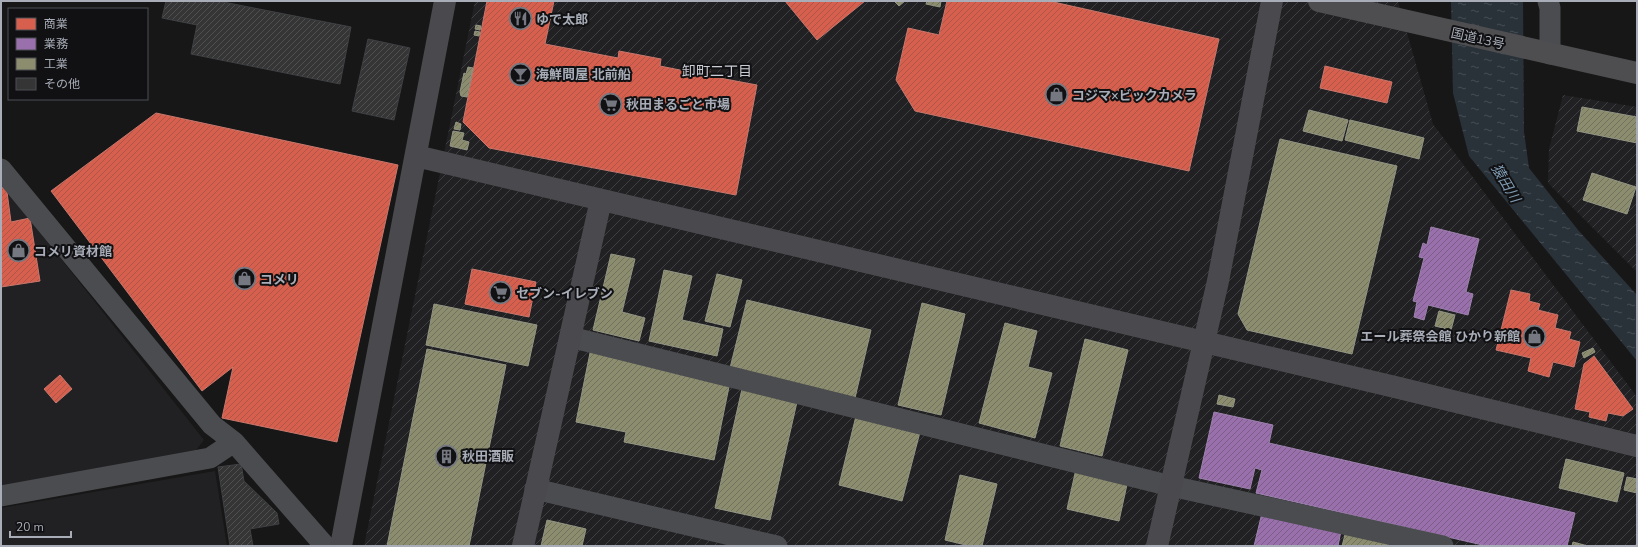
<svg xmlns="http://www.w3.org/2000/svg" width="1638" height="547" viewBox="0 0 1638 547" font-family="'Nunito Sans','Noto Sans JP',sans-serif">
	<defs>
		<pattern id="industrial-furrows" width="10" height="10" patternUnits="userSpaceOnUse"><rect width="10" height="10" fill="#212123"/><path d="M-1 1l2-2M0 10L10 0M9 11l2-2" fill="none" stroke="#3e3f41"/></pattern>
		<pattern id="water-ripples" width="26" height="14" patternUnits="userSpaceOnUse"><rect width="26" height="14" fill="#2a3239"/><path d="M2 4q2-2 4 0t4 0M15 11q2-2 4 0t4 0" fill="none" stroke="#464d54"/></pattern>
		<pattern id="shops-hatch" width="6" height="6" patternUnits="userSpaceOnUse"><rect width="6" height="6" fill="#d6604d"/><path d="M-1 1l2-2M0 6l6-6M5 7l2-2" fill="none" stroke="#ad5548"/></pattern>
		<pattern id="offices-hatch" width="6" height="6" patternUnits="userSpaceOnUse"><rect width="6" height="6" fill="#9970ab"/><path d="M-1 1l2-2M0 6l6-6M5 7l2-2" fill="none" stroke="#7a5e88"/></pattern>
		<pattern id="industry-hatch" width="6" height="6" patternUnits="userSpaceOnUse"><rect width="6" height="6" fill="#8c8c6e"/><path d="M-1 1l2-2M0 6l6-6M5 7l2-2" fill="none" stroke="#71725e"/></pattern>
		<pattern id="building-hatch" width="6" height="6" patternUnits="userSpaceOnUse"><rect width="6" height="6" fill="#353536"/><path d="M-1 1l2-2M0 6l6-6M5 7l2-2" fill="none" stroke="#4f5051"/></pattern>
	</defs>
	<rect width="100%" height="100%" fill="#171717"/>
	<path fill="#212123" d="M1,183l203,257 -8,10 -195,36z
		M215,471l12,75h-226v-38z"/>
	<path fill="url(#industrial-furrows)" d="M475,1h923l35,123 204,273v149h-1273z
		M1563,95l74,12v165l-89,-89 1,-34z"/>
	<path fill="url(#water-ripples)" d="M1451,1h72l1,131 5,36 49,62 59,65v66l-168,-205 -16,-63z"/>
	<path fill="url(#shops-hatch)" stroke="#c8776d" d="M487,1h67l-9,43 73,14 1,-7 42,8 -1,7 25,5 1,-5 24,5 -1,5 48,9 -21,110 -247,-47 -26,-26z
		M785,1h80l-48,39z
		M947,1h102l170,38 -30,132 -274,-60 -19,-31 12,-52 31,7z
		M1325,66l67,16 -5,21 -67,-15z
		M156,113l242,52 -61,277 -115,-24 11,-51 -31,24 -151,-200z
		M1,186l6,6 4,30 19,-4 10,63 -39,6z
		M472,269l64,13 -7,35 -64,-13z
		M1511,290l19,4 -1,7 11,3 -2,6 20,5 -3,13 16,4 -2,7 11,3 -6,25 -21,-5 -4,15 -21,-6 3,-13 -35,-8z
		M1594,356l39,53 -10,7 -15,-3 -2,8 -17,-4 1,-5 -15,-3 9,-45z
		M60,375l12,14 -16,14 -12,-14z"/>
	<path fill="url(#offices-hatch)" stroke="#9e82af" d="M1431,227l48,12 -13,53 7,2 -5,21 -40,-10 -4,15 -10,-3 3,-15 -4,-1 11,-43 -5,-1 4,-14 4,2z
		M1214,412l59,13 -4,18 306,70 -8,33h-80l-231,-53 6,-23 -7,-2 -5,21 -51,-11z
		M1262,513l79,18 -3,15h-84z"/>
	<path fill="url(#industry-hatch)" stroke="#949684" d="M894,1h11l-6,5z
		M927,1h14l-1,6 -14,-3z
		M476,25l5,1 -1,4 -5,-1z
		M475,31l5,1 -1,4 -5,-1z
		M468,67l5,1 -6,29 -6,-1 -1,-4 4,-19 2,1z
		M1582,107l55,10v26l-60,-12z
		M1309,110l39,10 -6,21 -39,-10z
		M1350,120l74,18 -5,21 -74,-19z
		M456,122l5,2 -1,6 -6,-1z
		M453,131l11,2 -2,7 7,2 -2,8 -17,-4z
		M1280,139l117,27 -45,188 -105,-24 -9,-16z
		M1592,173l44,14 -9,27 -44,-14z
		M611,254l24,5 -13,53 23,6 -6,23 -46,-11z
		M664,270l28,6 -10,44 41,9 -6,27 -68,-15z
		M717,274l25,6 -12,47 -25,-6z
		M747,300l124,30 -16,68 -125,-30z
		M922,303l43,11 -24,101 -43,-10z
		M434,304l103,21 -9,41 -102,-21z
		M1439,311l16,4 -4,15 -16,-4z
		M1005,323l32,8 -9,36 24,6 -17,65 -56,-15z
		M1085,339l43,11 -26,106 -42,-10z
		M591,348l140,29 -17,83 -90,-18 2,-10 -50,-10z
		M1593,348l2,4 -11,6 -2,-5z
		M427,349l79,16 -37,181h-82z
		M742,389l55,13 -27,118 -55,-12z
		M1219,395l16,4 -2,8 -16,-3z
		M856,416l64,16 -18,69 -63,-16z
		M1566,459l58,14 -7,29 -58,-14z
		M1076,469l52,11 -9,41 -52,-12z
		M960,475l37,9 -15,62h-12l-25,-6z
		M1627,477l10,2v14l-13,-3z
		M547,520l39,9 -4,17h-41z
		M1346,531l43,10 -1,5h-46z
		M1573,542l15,4h-16z"/>
	<path fill="url(#building-hatch)" stroke="#3f4043" d="M166,1h52l133,26 -11,57 -149,-30 6,-29 -35,-7z
		M368,39l42,9 -16,72 -42,-9z
		M241,464l3,17 33,32 2,11 -29,5 3,17h-23l-12,-79z"/>
	<g fill="none" stroke-linecap="round" stroke-linejoin="round">
		<path stroke="#4b4c50" stroke-width="21" d="M1548,1l2,7v46
			M1,169l211,256 22,17 91,104
			M570,337l601,149 272,60
			M535,489l242,57
			M1,496l209,-38 24,-16"/>
		<path stroke="#4a4a4e" stroke-width="22" d="M416,156l979,231 242,59
			M341,546l104,-545
			M523,546l78,-346
			M1157,546l61,-265 54,-280"/>
		<path stroke="#4e4e51" stroke-width="22" d="M1319,1l318,72"/>
	</g>
	<defs>
		<symbol id="restaurant-ring" viewBox="-11 -11 22 22"><circle r="9.5" fill="#111113" stroke="#757880" stroke-width="1.5"/><path d="M-5-6h1v4h1v-4h1v4h1v-4h1v5L-1.5 .5V6h-2V.5L-5-1ZM5-6V6H3V1.5H1.5Q1.5-4 5-6Z" fill="#757880"/></symbol>
		<symbol id="bar-ring" viewBox="-11 -11 22 22"><circle r="9.5" fill="#111113" stroke="#757880" stroke-width="1.5"/><path d="M-6-5H6L.8 .8V4.5H3.5V6h-7V4.5H-.8V.8Z" fill="#757880"/></symbol>
		<symbol id="shop-ring" viewBox="-11 -11 22 22"><circle r="9.5" fill="#111113" stroke="#757880" stroke-width="1.5"/><path d="M-5-2.5h2.3a2.7 3.5 0 0 1 5.4 0H5L5.5 6h-11ZM-1.5-2.5h3a1.5 2.3 0 0 0-3 0Z" fill="#757880"/></symbol>
		<symbol id="supermarket-ring" viewBox="-11 -11 22 22"><circle r="9.5" fill="#111113" stroke="#757880" stroke-width="1.5"/><path d="M-6-5.5h2.5l.6 2H6L4.5 2H-2.5L-4.4-4H-6ZM-1.5 3.2a1.3 1.3 0 1 0 .1 0ZM3 3.2a1.3 1.3 0 1 0 .1 0Z" fill="#757880"/></symbol>
		<symbol id="building-ring" viewBox="-11 -11 22 22"><circle r="9.5" fill="#111113" stroke="#757880" stroke-width="1.5"/><path d="M-4-6H4V6H1V3H-1V6H-4ZM-2.5-4.3h1.7v1.8h-1.7ZM.8-4.3h1.7v1.8H.8ZM-2.5-1h1.7V.8h-1.7ZM.8-1h1.7V.8H.8Z" fill="#757880"/></symbol>
	</defs>
	<g fill-rule="evenodd">
		<use href="#restaurant-ring" x="508" y="6" width="25" height="25"/>
		<use href="#bar-ring" x="508" y="62" width="25" height="25"/>
		<use href="#shop-ring" x="1044" y="82" width="25" height="25"/>
		<use href="#supermarket-ring" x="598" y="92" width="25" height="25"/>
		<use href="#shop-ring" x="6" y="238" width="25" height="25"/>
		<use href="#shop-ring" x="232" y="266" width="25" height="25"/>
		<use href="#supermarket-ring" x="488" y="280" width="25" height="25"/>
		<use href="#shop-ring" x="1522" y="324" width="25" height="25"/>
		<use href="#building-ring" x="434" y="444" width="25" height="25"/>
	</g>
	<g text-anchor="middle" stroke-width="4" stroke-linejoin="round" paint-order="stroke">
		<g font-size="13" font-weight="bold" fill="#a8adb8" stroke="#111113" text-anchor="start">
			<text x="536" y="24">ゆで太郎</text>
			<text x="536" y="79">海鮮問屋 北前船</text>
			<text x="1072" y="100">コジマ×ビックカメラ</text>
			<text x="626" y="109">秋田まるごと市場</text>
			<text x="34" y="256">コメリ資材館</text>
			<text x="260" y="284">コメリ</text>
			<text x="516" y="298">セブン-イレブン</text>
			<text x="1520" y="341" text-anchor="end">エール葬祭会館 ひかり新館</text>
			<text x="462" y="461">秋田酒販</text>
		</g>
		<g font-size="13" fill="#a8adb8" stroke="#111113">
			<text transform="translate(1478 38) rotate(13)" y="5">国道13号</text>
		</g>
		<g font-size="14" fill="#c9ccd4" stroke="#111113">
			<text x="717" y="76">卸町二丁目</text>
		</g>
		<g font-size="14" font-style="italic" fill="#7f9bb3" stroke="#111113">
			<text transform="translate(1506 183) rotate(59)" y="5">猿田川</text>
		</g>
	</g>
	<rect width="1638" height="547" fill="none" stroke="#a8adb8" stroke-width="4"/>
	<rect x="8" y="8" width="140" height="92" fill="#111113" stroke="#4d4f55"/>
	<rect x="16" y="18" width="20" height="12" fill="#d6604d" stroke="#4d4f55"/>
	<text x="44" y="28" font-size="12" fill="#a8adb8">商業</text>
	<rect x="16" y="38" width="20" height="12" fill="#9970ab" stroke="#4d4f55"/>
	<text x="44" y="48" font-size="12" fill="#a8adb8">業務</text>
	<rect x="16" y="58" width="20" height="12" fill="#8c8c6e" stroke="#4d4f55"/>
	<text x="44" y="68" font-size="12" fill="#a8adb8">工業</text>
	<rect x="16" y="78" width="20" height="12" fill="#353536" stroke="#4d4f55"/>
	<text x="44" y="88" font-size="12" fill="#a8adb8">その他</text>
	<path d="M10 531v6h61v-6" fill="none" stroke="#a8adb8" stroke-width="2"/>
	<text x="16" y="531" font-size="12" fill="#a8adb8" stroke="#111113" stroke-width="3" paint-order="stroke">20 m</text>
</svg>
